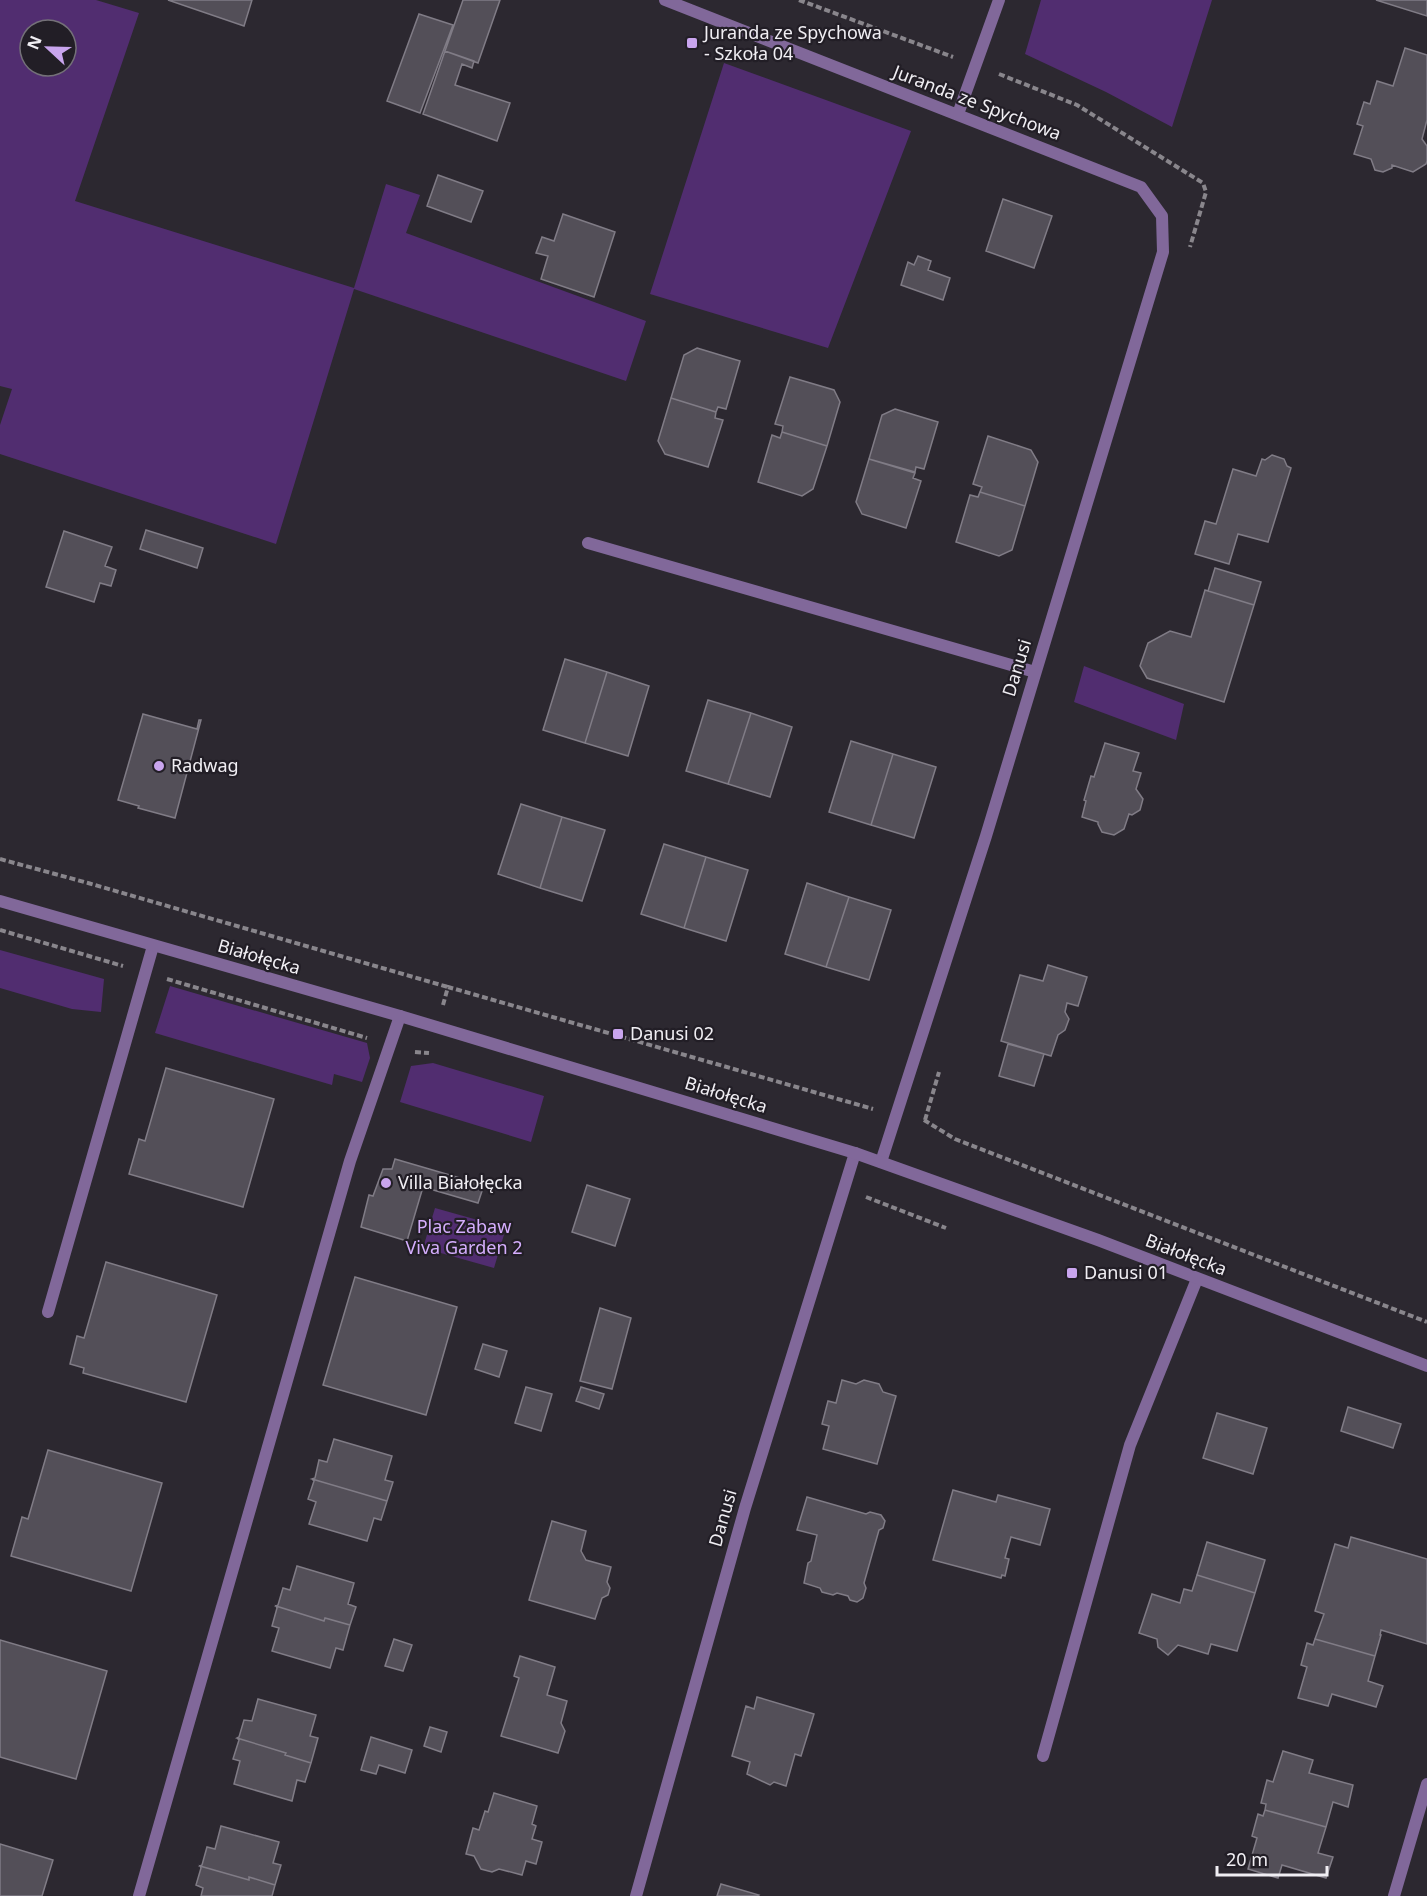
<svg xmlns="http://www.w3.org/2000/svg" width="1427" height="1896" viewBox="0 0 1427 1896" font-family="'Noto Sans',sans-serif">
	<rect width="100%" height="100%" fill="#2c2830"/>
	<path fill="#512d70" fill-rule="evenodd" d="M0,0h96l43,13 -64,188 279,87 32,-104 34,11 -14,38 240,88 -20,60 -272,-92 -78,255 -276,-90v-29l12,-36 -12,-3zM30,30h36v36h-36z
		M1041,0h171l-40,127 -66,-35 -81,-38z
		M724,63l187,68 -83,217 -178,-54z
		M1084,666l100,38 -8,36 -102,-38z
		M0,950l104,29 -3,33 -29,-3 -72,-21z
		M170,986l197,57 3,15 -8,24 -28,-8 -2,11 -177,-52z
		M433,1063l111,33 -13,46 -131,-40 11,-36z
		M435,1208l71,20 -12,40 -71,-20z"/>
	<path fill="#534f58" stroke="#807c86" stroke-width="1.5" d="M168,0h84l-8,26z
		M463,0h37l-22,63 -33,-12z
		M1376,0h51v16z
		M419,14l34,11 -33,88 -33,-12z
		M1405,48l22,7v65l-5,19 5,7v15l-1,3 -13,8 -21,-7v3l-9,4 -8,-2 -4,-11 -17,-5 9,-28 -6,-2 7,-22 6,2 7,-23 16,5z
		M445,51l29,10 -2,7 -10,-4 -7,21 55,18 -13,38 -74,-27z
		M438,175l45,16 -12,31 -44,-16z
		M1003,199l49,17 -18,52 -48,-17z
		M563,214l52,18 -21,65 -53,-18 7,-23 -12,-3 6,-16 12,4z
		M918,256l13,5 -3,9 22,8 -7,22 -42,-15 7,-23 6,3z
		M697,348l43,13 -14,48 -8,-2 -2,5 -45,-14 13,-43z
		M790,377l44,13 6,12 -13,44 -45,-14 1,-6 -8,-2z
		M671,398l45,14 -1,6 8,2 -15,47 -43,-13 -7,-13z
		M895,409l43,13 -14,47 -8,-2 -1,5 -46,-13 13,-44z
		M782,432l45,14 -14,43 -11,7 -44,-14 14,-47 8,3z
		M988,436l43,14 7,12 -13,44 -45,-14 2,-5 -9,-3z
		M1272,455l12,4 3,7 4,2 -23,74 -30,-8 -9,30 -34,-10 10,-33 11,3 17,-55 23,7 6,-17 3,1z
		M869,459l46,14 -2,5 8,3 -15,47 -44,-14 -6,-12z
		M980,492l45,14 -13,44 -13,6 -43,-14 14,-47 8,2z
		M146,530l57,18 -6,20 -57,-19z
		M64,531l48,16 -7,19 11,4 -5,16 -11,-3 -6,19 -48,-15z
		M1215,568l46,14 -7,23 -46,-14z
		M1205,590l49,15 -30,97 -77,-24 -7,-12 8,-23 22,-12 21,6z
		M565,659l42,13 -22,71 -42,-13z
		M607,672l42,14 -21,70 -43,-13z
		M708,700l43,13 -23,71 -42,-13z
		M751,713l41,14 -22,70 -42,-13z
		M143,714l54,15 2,-9h2l-26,98 -37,-10 1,-2 -21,-6z
		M851,741l42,13 -22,71 -42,-13z
		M1105,743l34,10 -6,18 8,2 -5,16 7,10 -3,11 -8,5 -3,-1 -5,15 -10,6 -12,-3 -4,-8v-2l-16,-5 4,-16 -2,-1 7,-24 3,1z
		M893,754l43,13 -22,71 -43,-13z
		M521,804l41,13 -22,71 -42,-14z
		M562,817l43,13 -23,71 -42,-13z
		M664,844l42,13 -22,71 -43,-14z
		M706,857l42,13 -22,71 -42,-13z
		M807,883l42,14 -23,70 -41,-13z
		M849,897l42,13 -22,70 -43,-13z
		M1048,965l39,12 -9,29 -11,-3 -2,9 4,7 -4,11 -7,5 -7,21 -50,-15 19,-66 23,6z
		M1008,1044l36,10 -10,32 -35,-10z
		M166,1068l108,31 -31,108 -114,-33 10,-35 6,2z
		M395,1159l89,26 -6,18 -55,-16 -16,54 -46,-14 8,-32 4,1 10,-27h9z
		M587,1185l43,14 -15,47 -43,-14z
		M106,1262l111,33 -31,107 -103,-29 1,-5 -14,-4 7,-28 7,2z
		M355,1277l102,30 -31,108 -103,-30z
		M600,1308l31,10 -19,71 -32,-8z
		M483,1344l24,7 -8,26 -24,-8z
		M842,1380l14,4 8,-4 15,4 4,8 13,4 -19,68 -54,-15 6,-23 -7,-2 6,-23 8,2z
		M526,1387l26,7 -11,37 -26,-8z
		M581,1387l23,7 -5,15 -23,-8z
		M1348,1407l53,17 -8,24 -52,-17z
		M1217,1413l50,15 -14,46 -50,-16z
		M334,1439l58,17 -7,24 8,2 -6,19 -75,-22 3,-1 4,-18 8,2z
		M48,1450l114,33 -31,108 -120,-35 11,-39 6,2z
		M312,1479l75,22 -6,19 -7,-2 -7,23 -58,-17 7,-22 -8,-3 6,-18z
		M953,1490l43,12 2,-7 52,14 -10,36 -29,-8 -6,21 4,1 -4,17 -3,-1 -1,3 -68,-18z
		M807,1497l59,17 4,-2 11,3 4,6 -2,7 -4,2 -15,53 2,5 -3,10 -6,4 -7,-2 -2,-4 -11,-3 -4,2 -11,-3 -2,-4 -16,-5 4,-20 3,-2 6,-26 -20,-5z
		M552,1521l34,10 -5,20 5,9 25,7 -4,15 3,6 -2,7 -6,3 -7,21 -66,-19z
		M1351,1537l76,22v85l-46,-14 -1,5h1l-6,21 -60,-17 9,-25 -9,-3 20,-67 13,4z
		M1207,1542l58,18 -10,33 -58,-18z
		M297,1566l57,17 -6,21 8,3 -6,18 -25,-7 -1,3 -48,-15 2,-1 5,-17 7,2z
		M1197,1575l58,18 -18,58 -26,-7 -3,10 -30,-9 -10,10 -10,-8 -1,-8 -18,-6 13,-39 28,9 4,-14 8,2z
		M276,1606l48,15 1,-3 25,7 -7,25 -7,-2 -6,20 -58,-17 7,-23 -7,-2 5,-18z
		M394,1639l18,6 -9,26 -18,-5z
		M1315,1639l60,17 -7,25 15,5 -7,21 -44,-13 -4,12 -30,-8 9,-31 -6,-2 6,-22 6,2z
		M0,1640l107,31 -31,108 -76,-22z
		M520,1656l35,11 -8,28 20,6 -6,22 4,8 -7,22 -57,-17 18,-58 -5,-2z
		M757,1697l57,17 -13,42 -6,-2 -9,32 -12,-4 -4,3 -23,-11 3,-12 -18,-6 14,-50 8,3z
		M258,1699l58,16 -6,21 8,2 -7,25 -26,-8 1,-2 -49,-15 2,-1 5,-17 8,1z
		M430,1727l17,5 -6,20 -17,-6z
		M371,1737l41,13 -7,23 -26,-8 -3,9 -15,-4z
		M237,1738l49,15 -1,2 26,8 -6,19 -8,-2 -5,21 -58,-17 6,-23 -7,-2 6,-19z
		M1283,1751l30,9 -4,13 44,12 -5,22 -15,-5 -7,25 -61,-17 1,-6 -5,-1 6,-23 6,2z
		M494,1793l43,13 -5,18 4,2 -4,13 10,3 -6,22 -10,-3 -4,14 -23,-6 -7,3 -11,-3 -7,-13 -8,-2 7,-26 6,2 6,-19 3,1z
		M1265,1810l61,17 -8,26 15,4 -7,21 -44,-13 -4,13 -30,-9 9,-31 -5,-2 6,-22 5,2z
		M221,1826l58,16 -6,21 8,2 -6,20 -26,-8v3l-49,-14 2,-1 5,-18 8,2z
		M0,1844l53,16 -11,36h-42z
		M200,1866l49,14v-3l26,8 -3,11h-71l2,-8 -7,-3 5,-17z
		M721,1884l38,11 -1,1h-41z"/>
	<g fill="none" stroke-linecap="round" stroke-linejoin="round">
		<path stroke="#89868c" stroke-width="4" stroke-dasharray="6 3" stroke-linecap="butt" d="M799,0l154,57
			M999,74l78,31 126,78 3,9 -16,55
			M0,859l88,24 360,104
			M0,930l123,36
			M167,979l200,59
			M443,1005l5,-18 425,122
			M415,1052l14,1
			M924,1120l31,19 472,183
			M925,1120l14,-48
			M866,1197l80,31"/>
		<path stroke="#81689a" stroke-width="12" d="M588,543l447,129
			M48,1312l105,-366
			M1043,1756l87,-311 67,-166
			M139,1896l211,-735 50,-145
			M1394,1896l33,-112"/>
		<path stroke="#81689a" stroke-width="12" d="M665,0l476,187 21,29 1,36 -177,584 -105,326
			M958,114l41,-114
			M636,1896l109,-388 110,-355"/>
		<path stroke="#81689a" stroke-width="12" d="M0,901l400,115 455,137 243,87 329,126"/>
	</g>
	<g fill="#c9a5ee" stroke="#221e26" stroke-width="2">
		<rect x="686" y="37" width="12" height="12" rx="3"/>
		<circle cx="159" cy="766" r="6"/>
		<rect x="612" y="1028" width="12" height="12" rx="3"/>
		<circle cx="386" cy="1183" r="6"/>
		<rect x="1066" y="1267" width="12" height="12" rx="3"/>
	</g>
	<g text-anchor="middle" stroke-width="4.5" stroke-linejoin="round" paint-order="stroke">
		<g font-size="18" fill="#f0eef3" stroke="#221e26" text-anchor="start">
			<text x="704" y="39">Juranda ze Spychowa<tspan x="704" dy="21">- Szkoła 04</tspan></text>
			<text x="171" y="772">Radwag</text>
			<text x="630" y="1040">Danusi 02</text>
			<text x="398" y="1189">Villa Białołęcka</text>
			<text x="1084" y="1279">Danusi 01</text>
		</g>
		<g font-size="18" fill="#f0eef3" stroke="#221e26">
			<text transform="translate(977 103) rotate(21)" y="6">Juranda ze Spychowa</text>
			<text transform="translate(1017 668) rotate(-73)" y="6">Danusi</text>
			<text transform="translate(259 957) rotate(16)" y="6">Białołęcka</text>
			<text transform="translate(726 1095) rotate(17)" y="6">Białołęcka</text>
			<text transform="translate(1186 1255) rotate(21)" y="6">Białołęcka</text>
			<text transform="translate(723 1518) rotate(-74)" y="6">Danusi</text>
		</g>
		<g font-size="18" fill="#d5aefe" stroke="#221e26">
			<text x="464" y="1233">Plac Zabaw<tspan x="464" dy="21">Viva Garden 2</tspan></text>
		</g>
	</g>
	<g transform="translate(48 48) rotate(292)"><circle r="28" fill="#221e26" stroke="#747178" stroke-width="1.5"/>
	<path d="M0-4.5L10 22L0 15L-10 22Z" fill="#c9a5ee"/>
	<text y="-9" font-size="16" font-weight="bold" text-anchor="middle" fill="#f0eef3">N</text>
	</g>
	<path d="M1217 1866v9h110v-9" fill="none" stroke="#f0eef3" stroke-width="3"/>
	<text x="1226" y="1866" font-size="18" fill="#f0eef3" stroke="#221e26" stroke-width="4.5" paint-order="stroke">20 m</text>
</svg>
